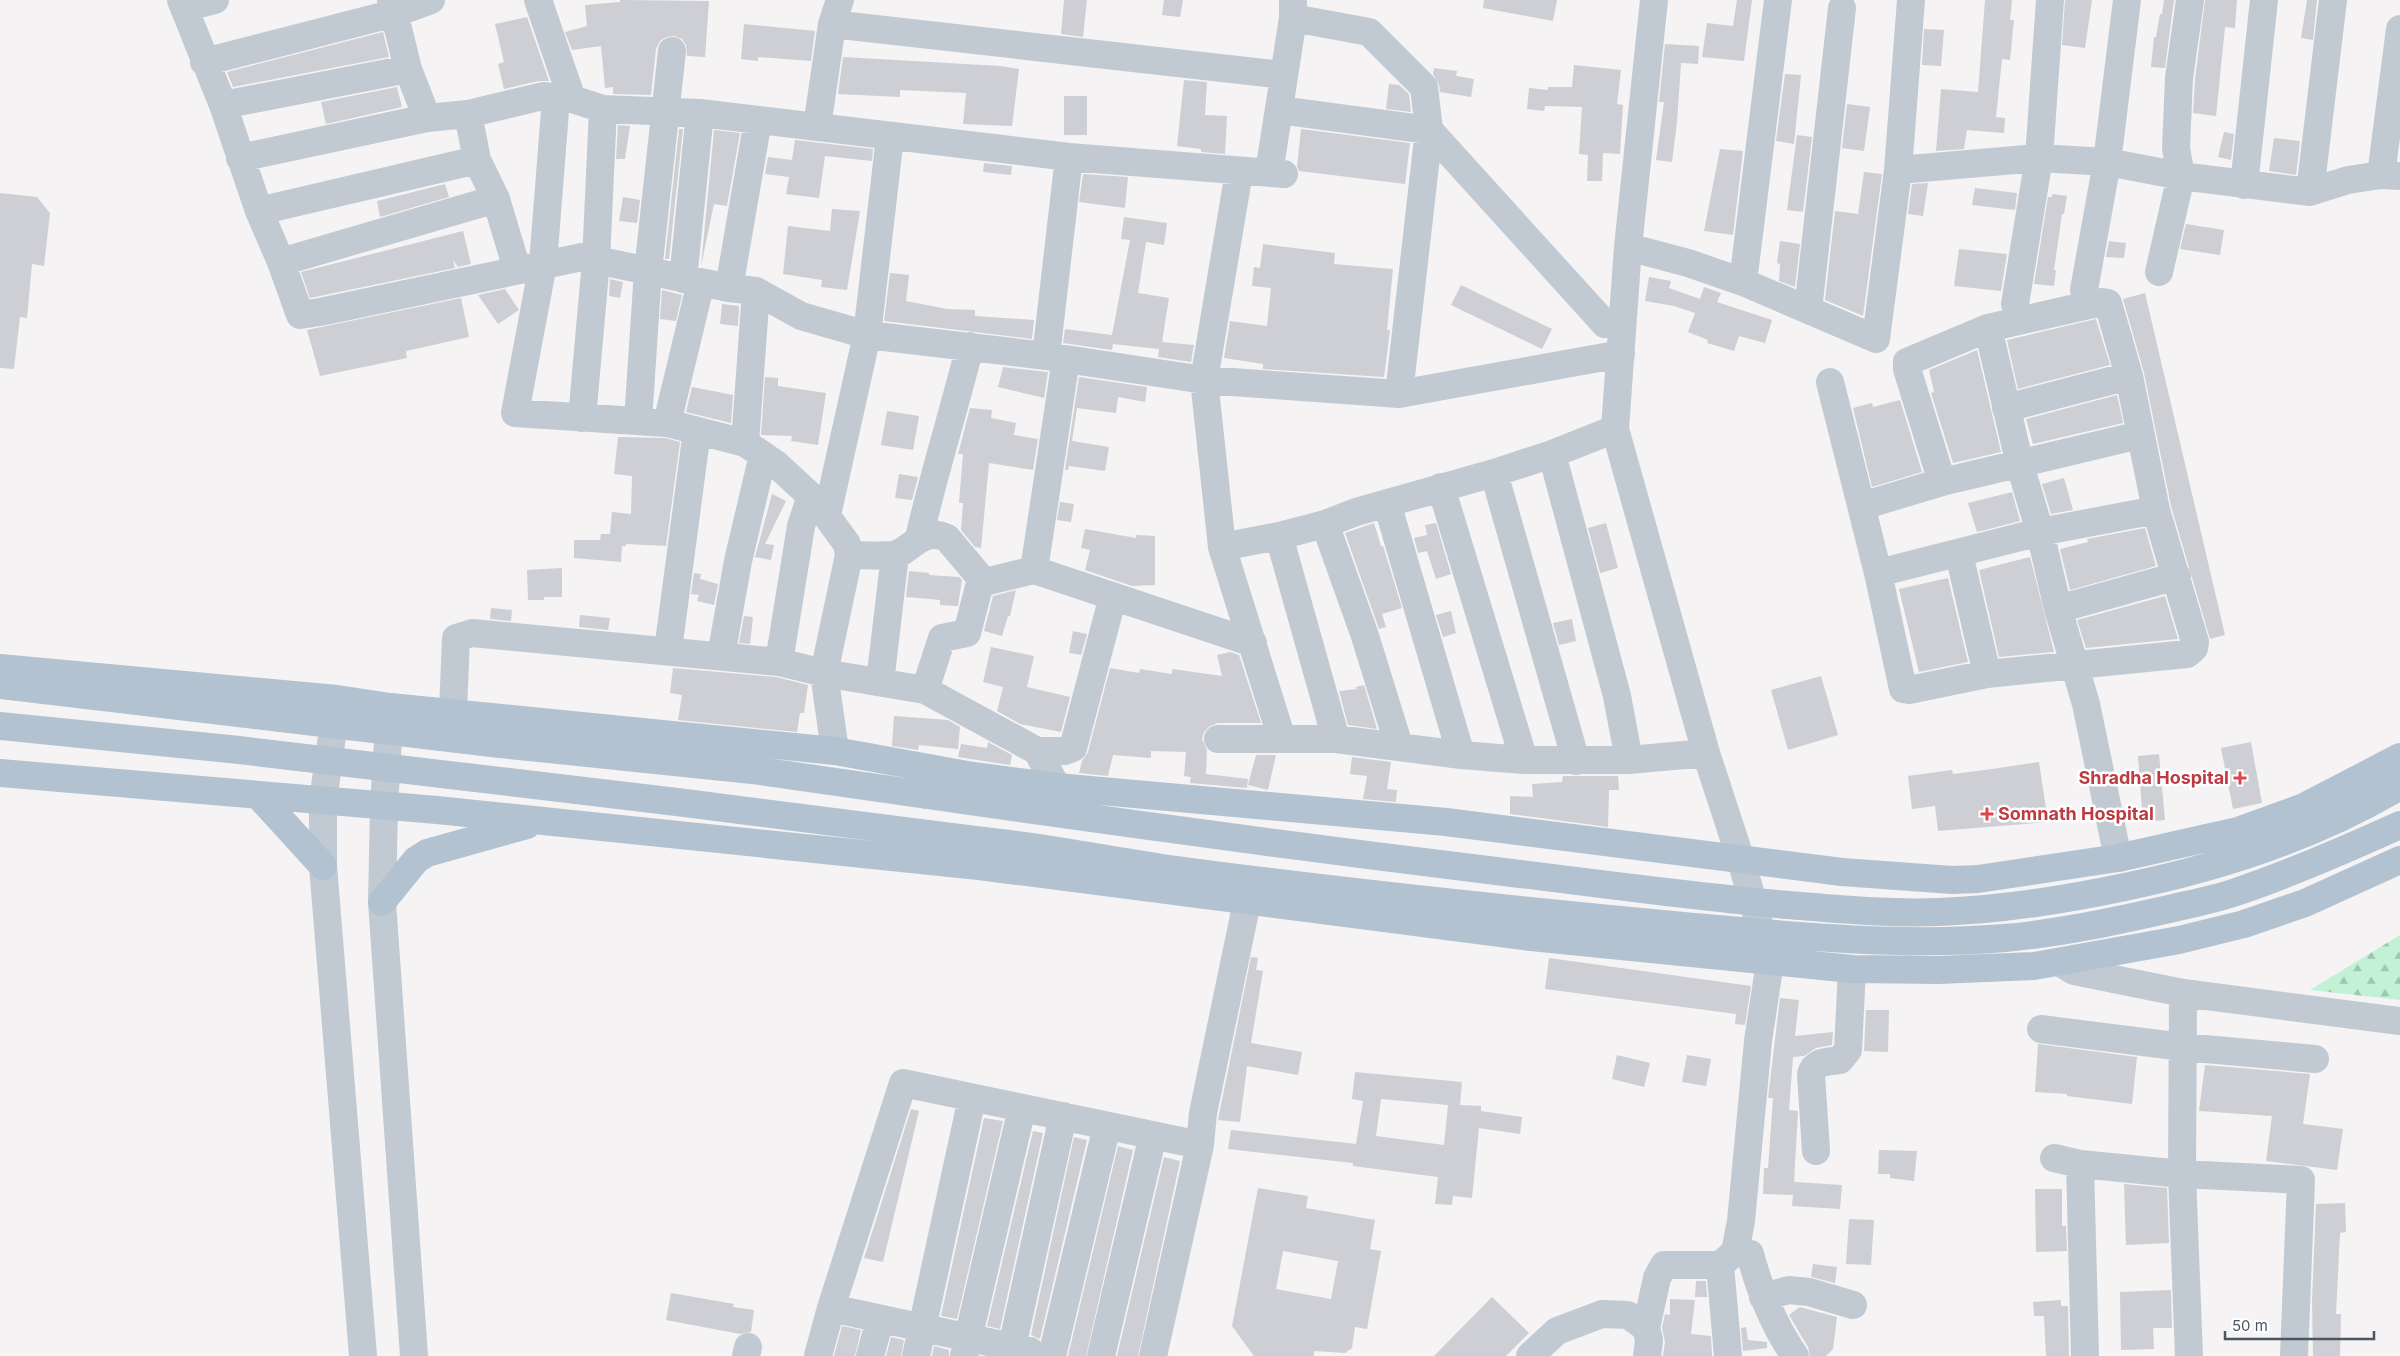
<svg xmlns="http://www.w3.org/2000/svg" width="2400" height="1356" viewBox="0 0 2400 1356" font-family="Inter,sans-serif">
	<defs>
		<pattern id="forest-firs" width="22" height="20" patternUnits="userSpaceOnUse" patternTransform="scale(1.25)"><rect width="22" height="20" fill="#c3f1d5"/><path d="M5 1l3.5 6h-7zM16 11l3.5 6h-7z" fill="#a0c6b0"/></pattern>
	</defs>
	<rect width="100%" height="100%" fill="#f5f3f3"/>
	<path fill="url(#forest-firs)" d="M2400,935v65l-90,-10z"/>
	<path fill="#cdcfd5" fill-rule="evenodd" d="M620,0l89,1 -4,56 -18,-1 -1,-11 -4,-6 -8,-3 -8,1 -6,4 -4,8 -5,46 -38,-1v-7l-8,1 -4,-42 -29,4 -7,-18 22,-6 -2,-21 35,-3z
		M1064,0h23l-4,37 -22,-3z
		M1164,0h19l-3,17 -18,-2z
		M1484,0h73l-4,21 -70,-13z
		M1737,0h15l-8,61 -42,-4 5,-34 26,3z
		M1985,0h27l-2,20h4l-4,40 -8,-1 -6,58 9,1 -1,15 -37,-3 -3,19 -28,2 5,-62 37,3z
		M2065,0h27l-7,48 -23,-3z
		M2164,0h10l-9,68 -14,-1 3,-30h2l4,-23h2z
		M2205,0h32l-2,28 -10,-1 -9,89 -23,-3 2,-34z
		M2307,0h10l-4,40 -12,-2z
		M527,17l22,64h-10l-35,8 -6,-25 6,-2 -9,-38z
		M744,24l71,7 -4,30 -53,-4v4l-17,-2z
		M1924,29l20,1 -3,36 -19,-1z
		M383,32l6,25 -156,30 -6,-15z
		M1665,44l34,2 -1,18 -17,-1 -4,59 -5,40 -16,-2 8,-58h-5z
		M843,57l157,9 19,3 -7,57 -49,-2 3,-31 -66,-3v7l-62,-3z
		M1574,65l47,5 -4,34 6,1 -3,49 -17,-1 -1,28h-15l1,-26 -9,-1 3,-47 -37,-1 -1,5 -17,-2 2,-21 19,2v-3h24z
		M1434,68l23,3 -1,5 18,3 -3,18 -31,-5 -1,-7 -6,-11z
		M1785,74l16,1 -7,69 -18,-3z
		M1184,80l23,2 -2,33 22,1 -2,38 -24,-2v-3l-24,-3z
		M1389,84l10,1 10,9 2,18 -25,-3z
		M397,87l5,20 -76,17 -5,-22z
		M1064,96h23v39h-23z
		M1847,104l23,3 -6,44 -22,-3z
		M618,125l12,1 -5,33h-9z
		M679,129h4l-14,130h-4z
		M1301,129l109,14 -5,41 -106,-13 -2,-5z
		M714,130l26,3 -13,73 -13,-2 -13,62z
		M2224,132l10,2 -3,26 -13,-3z
		M1797,135l15,2 -9,75 -16,-2z
		M2274,138l26,3 -4,34 -27,-4z
		M795,140l78,9 -1,12 -47,-5 -6,42 -33,-4 3,-17 -24,-3 3,-17 24,3z
		M1720,149l23,2 -10,84 -29,-4z
		M984,163l28,3 -1,9 -28,-3z
		M1864,172l18,2 -19,142 -38,-16 10,-89 23,3z
		M1083,174l45,3 -3,31 -46,-6z
		M1928,183l-5,33 -15,-2 4,-30z
		M445,184l4,13 -69,20 -3,-16z
		M1975,188l42,5 -2,17 -43,-5z
		M0,193l37,4 13,16 -6,53 -12,-2 -5,54 -7,-1 -6,52 -14,-1z
		M2052,194l15,2 -3,18h-2l-8,56h2l-2,16 -20,-2 14,-87h4z
		M623,197l17,3 -3,23 -18,-2z
		M832,209l28,2 -13,79 -26,-3 1,-7 -39,-6 5,-48 42,5z
		M1124,217l43,6 -3,22 -18,-3 -8,51 31,5 -7,44 32,3 -3,17 -33,-5 1,-8 -46,-5 -1,6 -49,-7 2,-14 47,6 18,-95 -9,-1z
		M2186,224l38,6 -4,25 -40,-6z
		M463,231l8,33 -13,3 -5,-7 2,8 -145,30 -9,-26z
		M1780,241l20,3 -5,43 -16,-6 1,-17 -3,-1z
		M2109,241l17,2 -2,15 -18,-1z
		M1263,244l72,9 -1,11 59,5 -6,61h3l-6,47 -121,-8v-5l-39,-6 6,-37 37,5 4,-38 -19,-2 2,-19 6,1z
		M1959,249l48,5 -6,37 -47,-5z
		M890,273l19,2 -3,26 41,8 28,1v6l59,4 -2,19 -148,-18z
		M1649,277l22,4 -2,7 31,11 4,-12 17,6 -4,9 55,18 -7,23 -26,-7 -5,15 -27,-8 1,-3 -20,-8 7,-19 -21,-7 -29,-5z
		M610,279l13,3 -3,16 -11,-2z
		M1461,285l91,44 -10,20 -91,-44z
		M505,289l14,21 -21,14 -20,-29z
		M662,290l20,5 -6,26 -16,-2z
		M2145,293l80,342 -15,4 -39,-133 -27,-133 -21,-74z
		M461,298l8,39 -63,14 1,7 -87,18 -13,-46z
		M722,304l17,2 -1,20 -18,-2z
		M2096,319l14,46 -92,24 -11,-49z
		M1977,350l24,102 -48,11 -22,-70 3,-1 -5,-22z
		M1003,367l45,5 -4,26 -46,-11z
		M765,377l13,1v8l48,7 -8,52 -27,-4 1,-5 -31,-1z
		M1079,377l68,10 -2,15 -27,-5 -2,16 -39,-5 -5,33 37,6 -4,24 -36,-5 -1,4h-3z
		M692,387l41,8 -2,28 -45,-11z
		M2117,395l6,28 -90,21 -7,-25z
		M1900,400l22,72 -50,15 -19,-79 19,-5 1,4z
		M970,408l22,2 -1,8 25,5 -2,12 24,4 -5,31 -44,-7 -8,85 -6,-1 -14,-17 2,-27h-4l4,-49h-5z
		M887,411l32,5 -6,34 -32,-5z
		M618,437l47,1 15,4 -14,104 -40,-2v2h-4l-1,16 -47,-4v-18h26l1,-6h9l2,-22 19,2 1,-38 -18,-2z
		M899,474l19,3 -6,23 -17,-2z
		M2064,478l9,32 -22,4 -9,-30z
		M2012,492l8,29 -43,11 -9,-29z
		M772,494l14,7 -21,43 9,1 -3,15 -16,-3z
		M1060,502l14,2 -3,18 -14,-2z
		M1374,523l7,23h2l19,62 -20,6 4,13 -7,2 -34,-96z
		M1436,523l15,51 -15,5 -9,-28 -9,2 -4,-15 13,-3 -2,-10z
		M1606,523l12,45 -18,5 -12,-45z
		M2145,528l11,38 -86,24 -10,-41 28,-7 -1,-3z
		M1085,529l51,9v-3l19,1v49l-23,1 -47,-16 5,-20 -9,-2z
		M2030,557l24,95 -55,5 -20,-87z
		M562,568v29h-18v3h-16l-1,-30z
		M909,571l20,2v2l30,2 3,3 -4,26 -18,-1v-5l-34,-3z
		M694,573l7,1 -1,5 18,5 -4,21 -17,-4 2,-6 -8,-1z
		M1948,578l20,84 -49,10 -20,-83z
		M1016,590l-6,26h-2l-6,20 -18,-5 9,-35z
		M2165,596l13,43 -92,9 -9,-28z
		M491,608l21,2 -1,11 -21,-2z
		M1451,611l5,22 -13,4 -7,-22z
		M580,615l30,3 -2,12 -29,-3z
		M744,616l9,1 -3,27 -11,-1z
		M1572,619l4,22 -17,4 -6,-22z
		M1073,631l14,3 -6,21 -12,-2z
		M991,647l43,9 -7,31 43,10 -9,35 -41,-8 -23,-13 6,-24 -20,-5z
		M1230,652l9,3 22,68h-43l-8,3 -6,6 -2,7 5,11 -1,24 42,5 -1,9 -57,-5 1,-6 -7,-1 2,-24 -35,-1v7l-38,-3 -5,21 -29,-3 3,-12 6,-9 22,-84 29,5 1,-4 32,5v-5l50,7 -5,-21z
		M673,668l103,9 32,8 -4,28h-4l-3,19 -119,-12 4,-25 -12,-2z
		M1821,676l17,59 -50,15 -17,-60z
		M1364,685l13,44 -29,-4 -9,-34 18,-2 -1,-2z
		M894,716l54,4 12,7 -2,22 -39,-4 -1,5 -26,-4z
		M988,742l24,13 -2,10 -52,-8 3,-13 26,4z
		M2251,742l11,61 -29,6 -12,-61z
		M2159,754l6,66 -22,2 -5,-66z
		M1256,755h20l-8,35 -20,-5z
		M1352,757l39,5 -4,27 10,1 -1,12 -33,-3 4,-23 -17,-2z
		M2039,762l9,60 -110,9 -3,-25 -23,3 -4,-33 44,-6 1,4 32,-4z
		M1563,776h55l1,14h-10l-1,37 -98,-13v-18l23,1 -1,-13 30,-2z
		M1251,957l7,1 -2,12 7,1 -12,72 51,9 -4,23 -51,-9 -7,56 -22,-2z
		M1549,958l202,28 -6,39 -10,-1 1,-10 -191,-25z
		M1780,998l19,2 -4,36 38,-4 -1,13 -16,3 -12,8 -11,1 -4,53 9,1 -4,71 48,3 -2,24 -48,-3 1,-11 -30,-1 1,-26h4l5,-70h-5z
		M1866,1010h23l-1,42 -24,-1z
		M2038,1044l99,13 -5,47 -65,-8v-2l-32,-2z
		M1617,1055l33,8 -6,24 -32,-8z
		M1687,1055l24,4 -5,27 -24,-4z
		M2205,1065l105,9 -7,50 40,5 -6,41 -71,-9 6,-45 -73,-5z
		M1355,1072l107,10 -2,23 21,1v5l41,6 -2,17 -41,-6 -7,70 -19,-2 -1,9 -17,-1 3,-27 -85,-11v-3l-125,-14 3,-19 125,14 7,-43 -11,-2zM1381,1099l67,6 -4,40 -68,-9z
		M911,1109l8,2 -36,151 -19,-4z
		M984,1118l19,3 -46,198 -16,-3z
		M1033,1131l10,2 -43,196 -13,-3z
		M1074,1137l13,3 -47,199 -9,-4z
		M1118,1146l15,4 -47,206h-18z
		M1879,1150l38,1 -3,30 -24,-3v-4h-12z
		M1164,1157l16,4 -42,195h-21z
		M2124,1184l43,4 2,55 -43,2z
		M1258,1188l50,8 -2,12 69,12 -5,29 11,2 -14,78 -12,-2 -3,21 -7,5 -31,-2v5h-60l-22,-30zM1283,1251l55,10 -7,38 -55,-10z
		M2035,1189h27v37h4l1,25 -31,1z
		M2345,1203l1,29 -6,1 -4,81h5l-1,42h-27l-1,-55 4,-97z
		M1849,1219l25,1 -3,45 -25,-1z
		M1813,1264l24,3 -2,16 -24,-6z
		M1696,1281h10l1,16h-12z
		M2171,1290l1,38h-19l1,21 -33,1 -1,-58z
		M671,1293l63,11 -1,3 21,3 -3,22 -11,2 -74,-14z
		M1492,1297l37,36 -23,23h-72z
		M1670,1299l25,1 -4,34 20,2 1,20h-49l2,-14 -3,-14 3,-14 5,1z
		M2061,1300v6h7l1,50h-23l-2,-40h-10l-1,-14z
		M1800,1307l37,10 -4,32 -7,7h-16l-2,-9 -19,-32z
		M842,1326l19,4 -6,26h-21z
		M1746,1327l2,13 19,2v6l-24,3 -2,-23z
		M891,1337l13,3 -3,16h-15z
		M934,1346l15,4v6h-17z"/>
	<g fill="none" stroke-linecap="round" stroke-linejoin="round">
		<path stroke="#c1cad2" stroke-width="28" d="M181,0l42,105 36,106 22,51 19,53 20,-3 262,-55 147,31 27,3 45,25 66,19 179,21 158,24 195,14 222,-40
			M391,0l17,69 19,49
			M538,0l34,99
			M184,8l31,-8
			M1293,18l76,14 55,55 5,43 -30,264
			M832,24l451,51
			M204,62l191,-49 36,-13
			M556,98l-13,166 -28,149 152,10 78,20 31,21 39,36 32,44 2,11c14,0 30,1 44,0 18,-3 28,-29 54,-17l37,44
			M223,105l185,-36
			M1279,110l150,20 176,194
			M468,114l9,46 19,39 21,70
			M817,127l15,-103 8,-24
			M240,158l187,-40 41,-4 75,-18 29,3 31,10 97,4 369,44 215,17
			M1898,170l141,-12 68,4 74,14 129,16 38,-12 33,-5 19,1
			M1239,172l-35,208 18,167 60,192
			M1269,173l24,-155v-18
			M2381,175l19,-146
			M2244,185l20,-185
			M2310,192l23,-192
			M259,211l218,-51
			M1628,247l60,16 55,19 133,57 22,-169 13,-170
			M281,262l215,-63
			M2159,272l22,-96 -5,-28 3,-70 11,-78
			M683,279l17,-166
			M1743,282l35,-282
			M729,288l29,-168
			M2084,290l23,-128 20,-162
			M2015,304l24,-146 11,-158
			M1808,310l34,-302
			M1988,328l32,137 20,67 18,77 28,95 32,154
			M1046,356l23,-199
			M1830,382l48,191 25,116 6,1 78,-16 200,-20 7,-6 1,-6 -39,-132 -27,-134 -21,-73 -6,-1 -114,26 -81,34v7l35,113
			M2006,408l123,-32
			M582,418l14,-157 7,-152
			M638,421l10,-150 24,-220
			M667,423l34,-141
			M745,443l11,-152
			M1552,454l65,242 12,64
			M1494,473l82,288
			M1441,487l83,273
			M1387,503l74,252
			M1862,506l80,-24 198,-47
			M827,515l40,-180 23,-198
			M1325,524l40,112 34,110
			M1279,536l57,203
			M919,538c15,-65 35,-128 51,-192
			M1222,547l57,-11 46,-12 31,-12 138,-39 58,-19 63,-25
			M1959,554l28,120
			M1034,570l32,-211
			M1878,573l162,-41 116,-22
			M2058,609l119,-33
			M668,650l29,-219
			M721,656l17,-95 25,-106
			M779,662l22,-136 10,-30
			M880,682l15,-127
			M925,690l112,61 20,36
			M337,700l-14,101v65l40,490
			M390,707l-6,99 -2,96 32,454
			M453,711l3,-73 16,-5 307,29 45,11 101,17 17,-52 25,-5 13,-50 54,-13 219,73
			M1218,739h118l125,16 63,5h105l77,-7
			M835,751l-11,-78 25,-118
			M1037,751h28l8,-3 40,-152
			M2059,962l15,9 109,22 217,28
			M2183,993l-1,181 7,182
			M2041,1029l142,18 132,12
			M1816,1151l-5,-77c3,-13 17,-12 29,-14l8,-10 4,-81
			M2054,1158l26,6 102,10 119,6 -7,176
			M2080,1164l5,192
			M1735,1252l15,2c10,37 23,71 45,102
			M1720,1265l8,91
			M1763,1297l26,-7 20,2 44,13
			M831,1308l199,43
			M1646,1328l11,-50 7,-13h56l15,-13 6,-31 17,-180 12,-79 -29,-102 -35,-107 -91,-324 13,-182 26,-247
			M746,1356l2,-9
			M818,1356l13,-48 72,-225 297,62
			M870,1356l10,-36
			M916,1356l56,-258
			M964,1356l58,-248
			M1010,1356l53,-240
			M1052,1356l55,-230
			M1101,1356l52,-221
			M1153,1356l47,-211 3,-32 44,-211
			M1530,1356l27,-25 45,-17 26,1 18,13 3,12 -2,16"/>
		<path stroke="#b3c2d1" stroke-width="28" d="M0,668l337,31 53,8 445,44 138,25 84,11 389,35 396,50 110,8 26,-1 140,-21 120,-27 66,-24 96,-50
			M0,773l437,37 542,56 552,71 321,32 86,1 96,-4 145,-26 65,-16 61,-21 95,-43
			M258,795l65,71
			M927,795c187,27 374,52 561,75 100,12 200,26 300,35 50,4 100,9 151,7 63,-2 124,-12 186,-25 96,-20 190,-50 275,-101
			M983,841c61,6 119,18 179,27 170,23 341,41 511,57 111,10 221,22 332,13 55,-5 111,-17 164,-29 21,-5 43,-9 64,-16 57,-19 112,-43 167,-68
			M382,902l34,-42 11,-7 100,-28"/>
		<path stroke="#b3c2d1" stroke-width="28" d="M0,685l500,59 252,26 175,25
			M0,726l239,24 438,52 306,39"/>
	</g>
	<g fill="#e0444e" stroke="#fff" stroke-width="2">
		<path d="M2237.5 770.5h5v5h5v5h-5v5h-5v-5h-5v-5h5z"/>
		<path d="M1984.5 806.5h5v5h5v5h-5v5h-5v-5h-5v-5h5z"/>
	</g>
	<g text-anchor="middle" stroke-width="5" stroke-linejoin="round" paint-order="stroke">
		<g font-size="18" font-weight="bold" fill="#be3a42" stroke="#fff" text-anchor="end">
			<text x="2229" y="784">Shradha Hospital</text>
			<text x="1998" y="820" text-anchor="start">Somnath Hospital</text>
		</g>
	</g>
	<path d="M2225 1331v8h149v-8" fill="none" stroke="#4a5661" stroke-width="2.5"/>
	<text x="2232" y="1331" font-size="15" fill="#4a5661" stroke="#ffffff" stroke-width="4" paint-order="stroke">50 m</text>
</svg>
